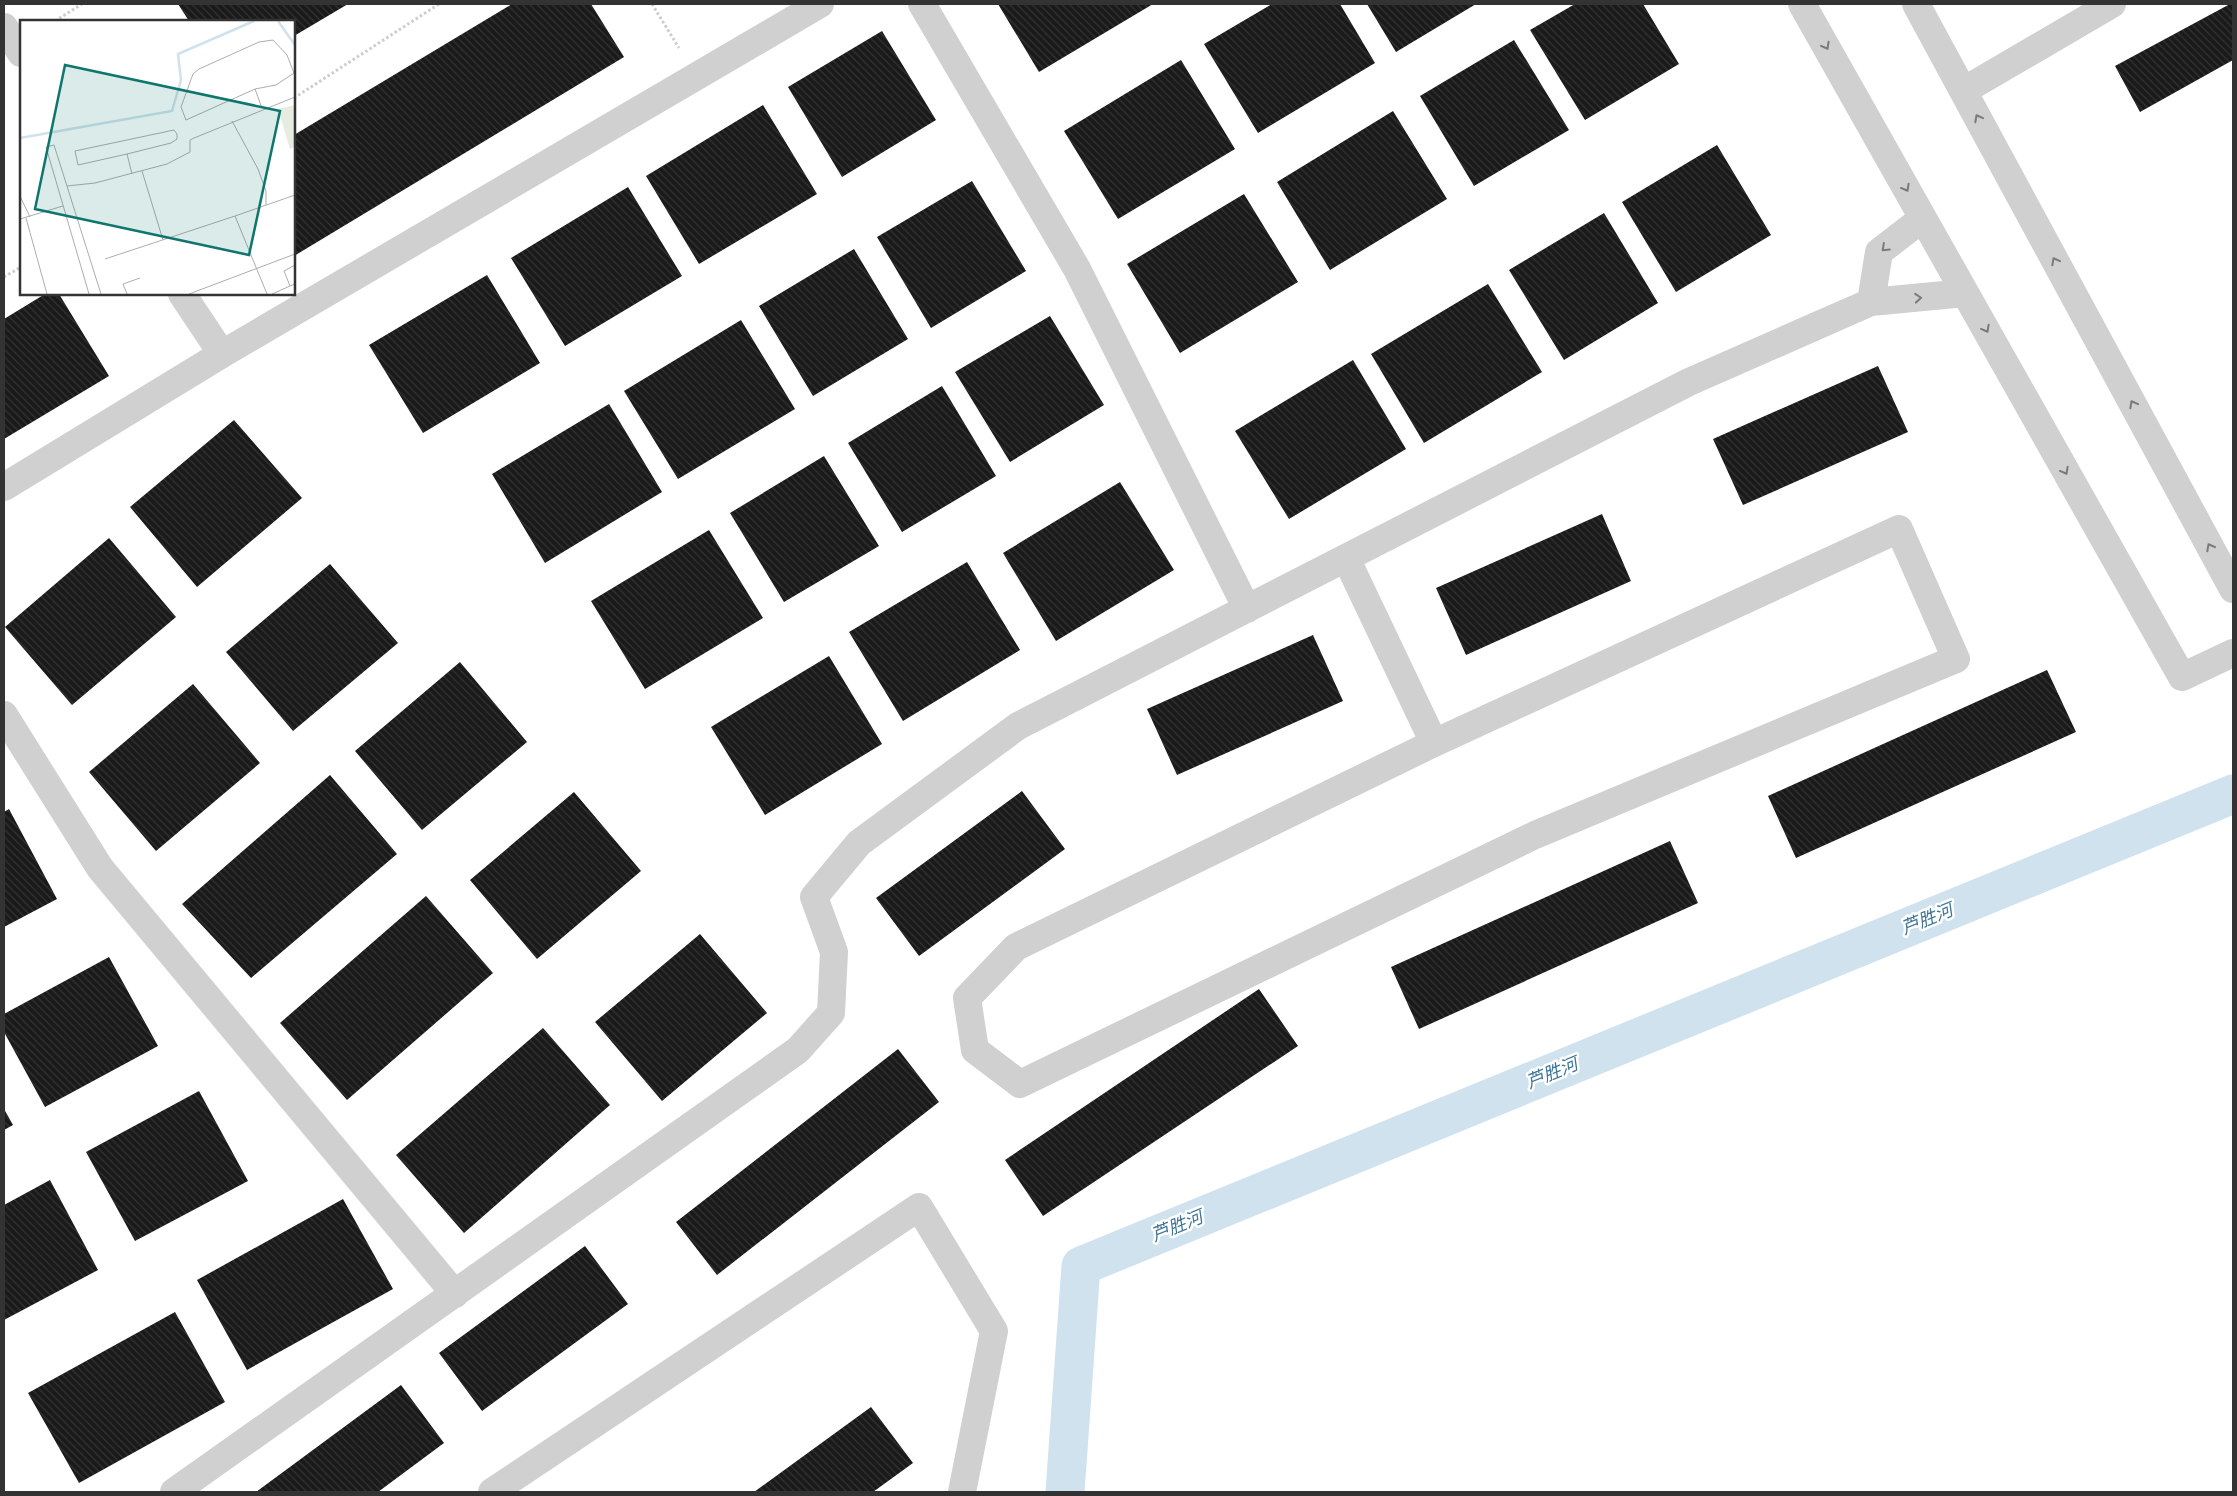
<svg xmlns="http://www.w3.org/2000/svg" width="2237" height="1496" viewBox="0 0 2237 1496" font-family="'Asap Condensed','Noto Sans SC',sans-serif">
	<defs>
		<pattern id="building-back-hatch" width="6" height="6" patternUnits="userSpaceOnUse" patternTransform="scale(1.25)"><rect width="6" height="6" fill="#1a1a1a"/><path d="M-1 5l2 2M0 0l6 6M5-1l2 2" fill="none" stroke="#333"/></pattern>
	</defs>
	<rect width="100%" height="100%" fill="#fff"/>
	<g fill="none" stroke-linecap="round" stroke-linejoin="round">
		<path stroke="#cfe2ee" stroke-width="39" d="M1065,1492l16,-226 1152,-472"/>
	</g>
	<path fill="url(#building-back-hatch)" d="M178,4h170l-54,32v-15h-105z
		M512,4h79l33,53 -330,199v-121z
		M998,4h155l-114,68z
		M1272,4h68l35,59 -117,70 -54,-89z
		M1367,4h109l-80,48z
		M1575,4h68l36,60 -94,56 -55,-90z
		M2230,4h3v56l-93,52 -25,-46z
		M882,31l54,89 -94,57 -54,-90z
		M1514,40l55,90 -95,56 -54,-90z
		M1181,60l54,89 -117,70 -54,-88z
		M763,105l54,89 -118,70 -53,-88z
		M1393,111l54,88 -117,71 -53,-88z
		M1717,145l54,90 -95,57 -54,-90z
		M972,181l54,90 -95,57 -54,-91z
		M628,187l54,89 -117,70 -54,-88z
		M1244,194l54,88 -118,71 -53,-89z
		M1604,213l54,90 -94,57 -55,-90z
		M854,249l54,90 -95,57 -54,-90z
		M487,275l53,88 -117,70 -54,-88z
		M1488,284l54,88 -118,71 -53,-89z
		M45,294h14l50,82 -105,63v-120z
		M1050,316l54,89 -94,57 -55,-90z
		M741,320l54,89 -117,70 -54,-88z
		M1353,360l53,89 -117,70 -54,-88z
		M1878,366l30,66 -165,73 -30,-66z
		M942,386l54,90 -94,56 -54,-89z
		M609,404l53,88 -117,71 -53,-89z
		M234,420l68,78 -105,89 -67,-80z
		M824,456l55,90 -95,56 -54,-89z
		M1120,482l54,88 -118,71 -53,-88z
		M1602,514l29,67 -165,74 -30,-67z
		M709,530l54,88 -118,71 -54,-88z
		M109,538l67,79 -104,88 -67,-78z
		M967,562l53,88 -117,71 -54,-89z
		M330,564l68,79 -105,88 -67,-79z
		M1313,635l30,66 -166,74 -30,-66z
		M829,656l53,88 -117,71 -54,-88z
		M460,662l67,80 -105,88 -67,-79z
		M2047,670l29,62 -280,126 -28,-62z
		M193,684l67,79 -104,88 -67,-79z
		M330,775l67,79 -146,124 -69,-74z
		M1022,791l43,58 -146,107 -43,-58z
		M574,792l67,79 -104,88 -67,-79z
		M9,809l48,90 -53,28v-115z
		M1670,841l28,62 -279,126 -28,-62z
		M426,896l67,77 -146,127 -67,-77z
		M700,934l67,79 -105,88 -67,-79z
		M109,957l49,89 -113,61 -41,-75v-18z
		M1259,989l39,57 -255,170 -38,-56z
		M543,1028l67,77 -146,128 -68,-78z
		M898,1049l41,53 -222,173 -41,-53z
		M199,1091l49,90 -113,60 -49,-89z
		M4,1109l9,16 -9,5z
		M50,1180l48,90 -94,50v-115z
		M343,1199l50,90 -146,81 -50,-90z
		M585,1246l43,58 -146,107 -43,-58z
		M175,1312l50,90 -146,81 -51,-90z
		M401,1385l43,58 -66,49h-122z
		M871,1407l42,56 -40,29h-119z"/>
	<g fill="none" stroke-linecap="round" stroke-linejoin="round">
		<path stroke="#cdcdcd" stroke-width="3" stroke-dasharray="2.5 2.5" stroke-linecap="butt" d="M652,4l27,44
			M55,21l27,-17
			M294,98l145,-94
			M4,277l17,-10"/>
		<path stroke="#d0d0d0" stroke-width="28" d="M922,4l155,265 170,340
			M1802,4l380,673 51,-24
			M1916,4l317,585
			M4,27l17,26
			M1963,91l149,-87
			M1871,302l8,-50 44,-34
			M222,354l598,-350
			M4,487l218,-133 -40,-60
			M1346,558l88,185 -418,204 -49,51 8,52 45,34 515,-249 421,-176 -57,-130 -465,214
			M4,715l96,153 355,426
			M174,1492l624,-442 33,-37 3,-61 -20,-55 45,-54 159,-117 671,-344 182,-80 94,-9
			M492,1492l427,-285 75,124 -32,161"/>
	</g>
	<defs><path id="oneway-chevron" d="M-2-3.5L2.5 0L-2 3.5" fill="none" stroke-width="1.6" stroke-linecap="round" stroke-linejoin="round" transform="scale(1.25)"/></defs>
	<g stroke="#7a7a7a">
		<use href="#oneway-chevron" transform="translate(1826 46) rotate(61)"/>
		<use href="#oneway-chevron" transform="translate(1978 118) rotate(-118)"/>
		<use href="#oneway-chevron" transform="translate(1906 188) rotate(61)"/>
		<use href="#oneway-chevron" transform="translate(1885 248) rotate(137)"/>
		<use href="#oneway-chevron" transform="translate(2055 261) rotate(-118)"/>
		<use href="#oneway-chevron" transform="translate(1918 298) rotate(-5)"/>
		<use href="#oneway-chevron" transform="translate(1986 329) rotate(61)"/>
		<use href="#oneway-chevron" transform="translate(2133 404) rotate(-118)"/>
		<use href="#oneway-chevron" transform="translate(2065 471) rotate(61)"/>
		<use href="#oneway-chevron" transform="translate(2210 547) rotate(-118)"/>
	</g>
	<g text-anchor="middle" stroke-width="5" stroke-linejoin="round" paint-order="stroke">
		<g font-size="18" font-style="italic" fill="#3f7597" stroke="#fff">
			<text transform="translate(1927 919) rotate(-22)" y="6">芦胜河</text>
			<text transform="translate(1552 1073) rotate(-22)" y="6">芦胜河</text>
			<text transform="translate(1177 1226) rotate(-22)" y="6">芦胜河</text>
		</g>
	</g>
	<g transform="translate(20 20)">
		<rect width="275" height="275" fill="#fff"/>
		<path d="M275,85v42l-5,2 -12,-40z" fill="#e6ecdf"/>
		<path fill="none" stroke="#cfe2ee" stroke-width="2.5" d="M258,1l17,24M0,118l152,-27 9,-31 -3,-26 76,-33"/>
		<path fill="none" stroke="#adadad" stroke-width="1" d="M235,69l-69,31 -5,-13 12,-33 6,-5 60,-27 14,-2 14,15 7,18 -18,12 -21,4 7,19M212,101l26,48 8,22v14M107,134l-49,11 -3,-14 99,-21 3,4v5l-6,4 -44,11 5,20M122,151l21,69M47,166l28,-3 72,-19 23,-12v-12l4,-2 101,-41M0,176l10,21M6,198l21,76M0,199l43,-13M85,239l130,-43M275,245l-11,6 6,15 5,-2M69,274l-43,-147 8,-2 47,149M107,274l-4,-10 17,-6M169,274l106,-40M247,274l-32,-78 60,-21M252,274l18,-8"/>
		<path fill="#0f766e" fill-opacity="0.15" stroke="#0f766e" stroke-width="2.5" d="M45,45l215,46 -31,144 -214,-46z"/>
		<rect width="275" height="275" fill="none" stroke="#333" stroke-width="2.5"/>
	</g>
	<rect width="2237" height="1496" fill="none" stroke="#333333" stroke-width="10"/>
</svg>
